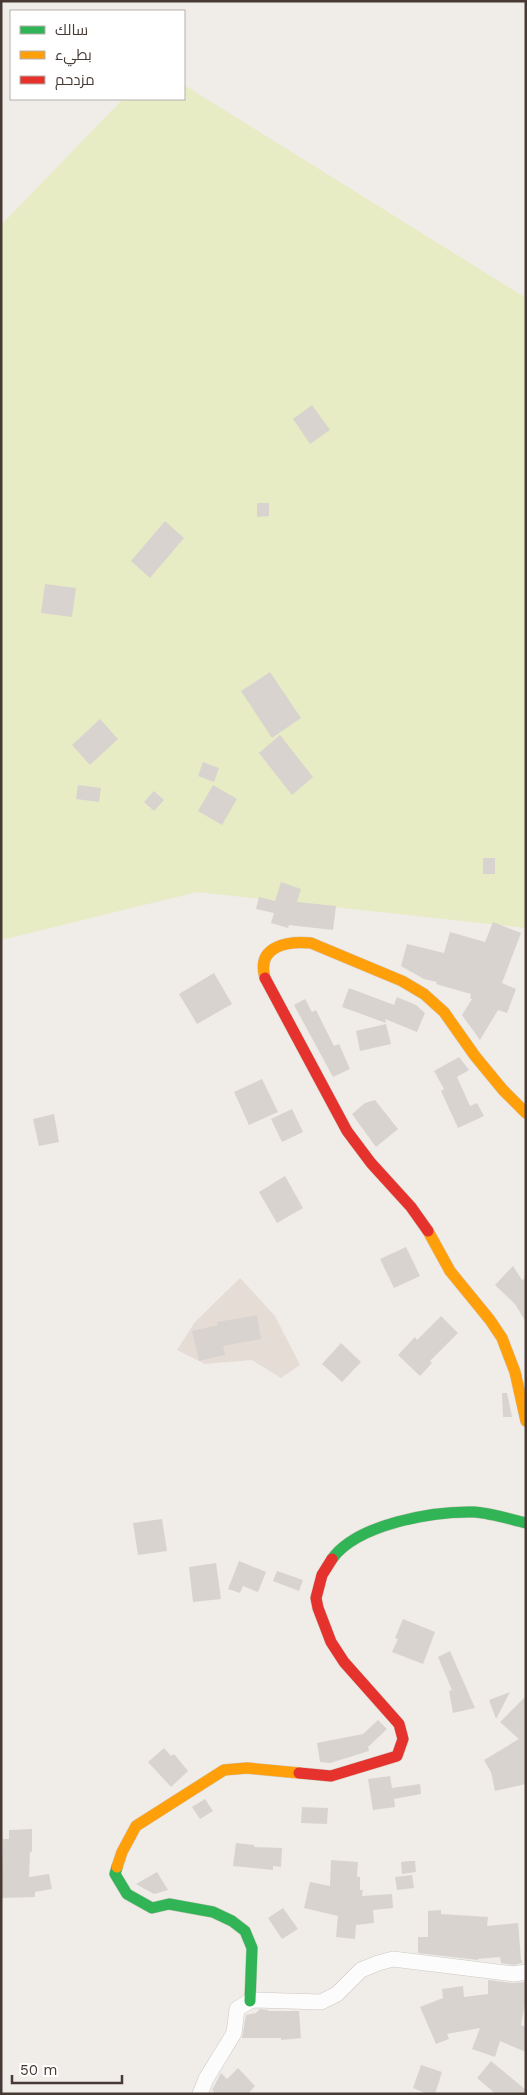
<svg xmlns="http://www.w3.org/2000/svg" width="527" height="2095" viewBox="0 0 527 2095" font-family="'Work Sans',Cairo,sans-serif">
	<rect width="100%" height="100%" fill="#f0ece8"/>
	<path fill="#e5dcd5" d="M240,1278l35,38 25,49 -19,13 -29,-18 -47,4 -28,-14 18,-28z"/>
	<path fill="#e7ecc5" d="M184,85l342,213v630l-329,-36 -196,48v-715l122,-126h61z"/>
	<path fill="#d8d3cf" d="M312,405l18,25 -20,14 -17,-25z
		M257,503h12v13l-12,1z
		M165,521l19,17 -34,40 -19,-17z
		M45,584l31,4 -4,29 -31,-4z
		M270,672l31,46 -29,20 -31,-47z
		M100,719l18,20 -28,26 -18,-20z
		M280,735l33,42 -21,18 -33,-42z
		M203,762l16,6 -5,14 -16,-6z
		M78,785l23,3 -2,14 -23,-3z
		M213,785l24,14 -15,26 -24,-14z
		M154,791l10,9 -10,11 -10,-9z
		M483,858h12v16h-12z
		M281,882l20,7 -4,13 39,4 -3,24 -44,-5 -1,3 -17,-5 3,-10 -18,-4 3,-12 16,4z
		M493,922l28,11 -19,50 14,6 -9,24 -9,-3 -18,30 -18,-25 10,-16 -2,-1 1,-4 -35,-10 1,-2 -13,-3 -23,-13 6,-22 37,9 6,-21 35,10z
		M214,973l18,31 -35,20 -18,-30z
		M349,988l45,17 3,-8 19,8 9,8 -8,19 -32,-13 1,4 -44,-16z
		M305,999l7,13 4,-2 18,36 5,-2 11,25 -17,8 -39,-72z
		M386,1024l5,20 -31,7 -4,-20z
		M459,1057l10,13 -12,7 13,29 7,-3 7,13 -26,12 -17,-37 3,-2 -10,-18z
		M262,1079l16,33 -29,13 -15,-33z
		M375,1100l23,29 -22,18 -24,-33 13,-11z
		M292,1109l11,23 -21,10 -11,-23z
		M54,1114l5,28 -20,4 -6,-27z
		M285,1176l18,32 -26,15 -18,-31z
		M406,1247l14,29 -26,12 -14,-29z
		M513,1266l9,14 4,-2v44l-11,-18 -20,-19z
		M257,1315l4,24 -38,7 2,9 -26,6 -7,-30 26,-6 -1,-3z
		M441,1316l17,17 -28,28 2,2 -12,13 -22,-21 17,-18 2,3z
		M341,1343l20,19 -19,20 -20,-18z
		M502,1393h5l5,24h-9z
		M162,1519l5,32 -29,4 -5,-32z
		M239,1561l27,11 -8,20 -15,-6 -3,7 -12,-4z
		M216,1563l5,36 -28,3 -4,-35z
		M277,1571l26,9 -4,11 -26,-10z
		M403,1619l32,13 -12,32 -31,-12 6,-13 -3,-1z
		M450,1651l25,57 -22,5 -4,-22 3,-1 -14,-33z
		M510,1692l-14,27 -7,-19z
		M526,1696v88l-31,7 -4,-19 -7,-12 35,-21 -19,-17z
		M378,1720l9,9 -19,18 1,4 -39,12 -10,-1 -3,-19 46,-9z
		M164,1748l7,8 3,-2 14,17 -17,16 -23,-25z
		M390,1776l2,12 28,-4 1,10 -27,5 1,8 -22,3 -5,-31z
		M205,1799l8,12 -13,8 -8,-12z
		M302,1807l26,1 -1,16 -26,-1z
		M32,1829v23h-2l-1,25 20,-3 3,15 -17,3v5l-34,1 2,-59h6v-9z
		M236,1843l18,2v2l28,1 -1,19 -8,-1v4l-40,-4z
		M331,1860l27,2 -1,15h3v13h3l-1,6 30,-2 1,14 -20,2 1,13 -18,2 -1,14 -19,-2 2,-21 -34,-8 6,-26 20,4z
		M408,1861h7l1,11 -14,2 -1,-12z
		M157,1872l11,18 -14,4 -18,-10z
		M412,1875l2,13 -17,2 -2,-13z
		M283,1908l15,21 -16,10 -14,-21z
		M441,1910v4l47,3 -1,9 31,-3 3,37h1v3l-8,2 -13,-2 -1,-6 -22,2v1l-60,-7v-16h10v-26z
		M488,1980l25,3 13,-1v16l-5,27 5,2v25l-26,-11 -5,16 -23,-8 8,-21 -33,6 2,5 -13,5 -16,-37 23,-9 -1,-9 21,-3 1,11 24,-3z
		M260,2009l8,1v1h31l2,27 -20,2v-2h-39l4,-23 10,-2z
		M491,2061l35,29v4h-30l-19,-16z
		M421,2065l21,7 -7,22h-7l-15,-6z
		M238,2068l17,18 -7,8h-32l-4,-4 9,-17 6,6z"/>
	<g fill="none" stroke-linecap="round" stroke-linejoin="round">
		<defs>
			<path id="street" d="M200,2094l6,-15 28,-46 3,-24 13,-8 6,-1 65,2 16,-8 24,-24 17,-7 15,-4 121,15 12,-2"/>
			<path id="fast" d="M332,1559c25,-35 101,-48 142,-47 17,1 35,7 52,11
				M117,1867l-2,7 12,20 25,14 17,-4 44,8 19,9 13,10 7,17 -2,53"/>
			<path id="slow" d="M265,978c-9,-32 22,-37 46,-35l91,38 22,13 20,18 31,44 28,34 23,23
				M428,1231l22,40 40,49 12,18 13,34 11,49
				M117,1867l5,-15 14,-26 88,-56 23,-2 52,5"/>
			<path id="jam" d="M265,978l82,153 24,32 40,44 17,24
				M299,1773l32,3 66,-20 6,-17 -4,-15 -55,-62 -13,-20 -13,-34 -2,-10 6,-23 10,-16"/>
		</defs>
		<use href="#street" stroke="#cdc8c4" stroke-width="16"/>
		<use href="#fast" stroke="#d2c8c0" stroke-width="12"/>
		<use href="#slow" stroke="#d2c8c0" stroke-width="12"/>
		<use href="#jam" stroke="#d2c8c0" stroke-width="12"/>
		<use href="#street" stroke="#fdfcfc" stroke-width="15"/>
		<use href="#fast" stroke="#30b455" stroke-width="11"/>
		<use href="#slow" stroke="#ff9f0a" stroke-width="11"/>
		<use href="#jam" stroke="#e5322d" stroke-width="11"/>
	</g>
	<rect width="527" height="2095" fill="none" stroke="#473a34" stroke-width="5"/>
	<rect x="10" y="10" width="175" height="90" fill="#ffffff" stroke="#b5b0ae"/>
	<rect x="20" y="26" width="25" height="8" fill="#30b455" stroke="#b5b0ae"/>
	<text x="55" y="35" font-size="15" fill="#473a34">سالك</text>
	<rect x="20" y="51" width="25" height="8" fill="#ff9f0a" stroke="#b5b0ae"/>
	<text x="55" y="60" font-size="15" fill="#473a34">بطيء</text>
	<rect x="20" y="76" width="25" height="8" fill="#e5322d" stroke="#b5b0ae"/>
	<text x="55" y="85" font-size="15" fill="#473a34">مزدحم</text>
	<path d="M12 2075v8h110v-8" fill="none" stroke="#473a34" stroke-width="2.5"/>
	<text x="20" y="2075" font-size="15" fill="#473a34" stroke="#ffffff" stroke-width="4" paint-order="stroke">50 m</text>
</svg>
